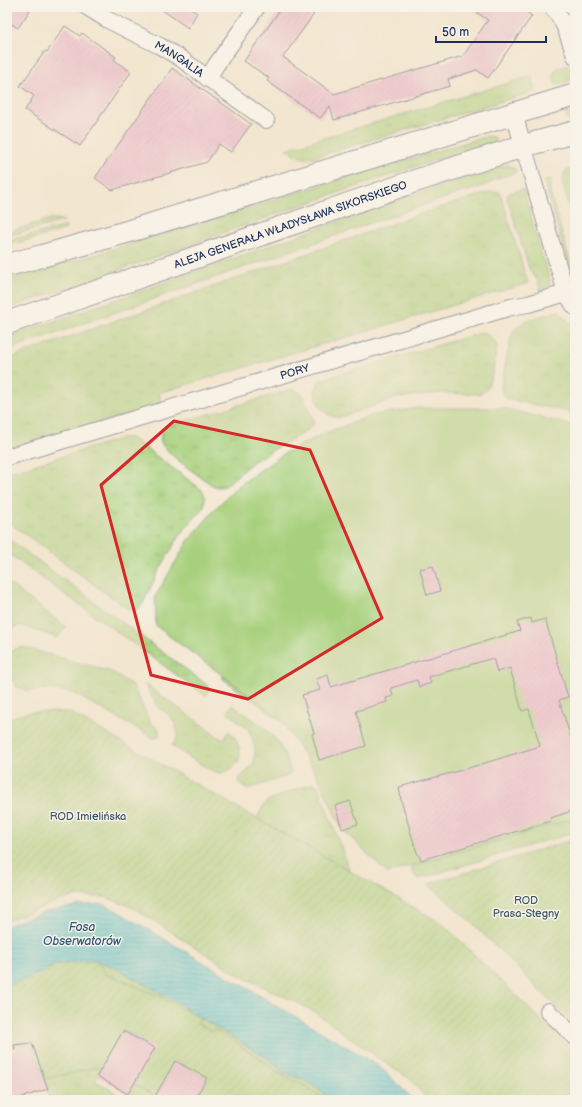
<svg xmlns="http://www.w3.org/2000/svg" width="582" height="1107" viewBox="0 0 582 1107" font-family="'Balsamiq Sans',sans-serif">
	<defs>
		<pattern id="grass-tufts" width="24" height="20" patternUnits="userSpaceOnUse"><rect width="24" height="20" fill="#a7d07b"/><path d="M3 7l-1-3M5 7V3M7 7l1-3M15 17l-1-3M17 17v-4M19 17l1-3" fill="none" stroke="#8fb36d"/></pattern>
		<pattern id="garden-furrows" width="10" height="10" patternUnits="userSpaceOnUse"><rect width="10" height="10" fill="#a7d07b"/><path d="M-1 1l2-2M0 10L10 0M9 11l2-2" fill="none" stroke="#8fb36d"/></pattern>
		<pattern id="water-rules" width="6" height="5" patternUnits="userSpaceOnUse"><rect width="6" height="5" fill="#5ac7d1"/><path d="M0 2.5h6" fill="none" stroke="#4aa2ad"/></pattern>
		<pattern id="building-hatch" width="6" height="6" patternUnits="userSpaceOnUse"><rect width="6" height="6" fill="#eaaccc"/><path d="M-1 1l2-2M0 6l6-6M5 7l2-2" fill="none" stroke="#c894b2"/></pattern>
	</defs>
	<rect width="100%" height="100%" fill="#f7f3e8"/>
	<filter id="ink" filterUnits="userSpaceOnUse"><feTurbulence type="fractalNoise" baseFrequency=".025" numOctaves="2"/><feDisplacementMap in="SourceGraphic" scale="8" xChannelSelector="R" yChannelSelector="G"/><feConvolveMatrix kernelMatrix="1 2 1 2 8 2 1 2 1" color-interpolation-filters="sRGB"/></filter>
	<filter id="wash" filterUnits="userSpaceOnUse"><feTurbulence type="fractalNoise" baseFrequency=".012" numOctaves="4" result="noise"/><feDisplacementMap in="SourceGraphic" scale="16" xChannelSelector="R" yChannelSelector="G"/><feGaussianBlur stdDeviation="0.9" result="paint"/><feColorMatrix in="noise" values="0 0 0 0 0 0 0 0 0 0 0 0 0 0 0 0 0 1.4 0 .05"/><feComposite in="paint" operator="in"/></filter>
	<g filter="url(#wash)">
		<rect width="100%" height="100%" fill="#f3e6cf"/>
		<path fill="url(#grass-tufts)" stroke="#61806c" d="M569,65l6,6v8l-19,6 -3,-11 3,-5z
			M532,76l4,15 -228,68 -8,-2 -14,-8z
			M575,110v9l-7,2 -3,-8z
			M488,136l6,1 2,3v2c-52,14 -102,32 -153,49 -112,38 -223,80 -336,118v-30l87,-24 247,-76z
			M508,165l6,3 3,4 -22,7 -6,5 -69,22 -413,144v-13l131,-45 277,-98 87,-28z
			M575,168v60l-13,-46 3,-11z
			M551,179l-1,13 25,86v10l-31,-107z
			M523,189l19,67 8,22 -1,7 -5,5 -3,1 -3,-10 -8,-10 -23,-74 2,-4z
			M490,192h10l28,91 -369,110 4,11 -156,46v-91l416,-146z
			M50,219h9l5,2 -57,15v-4z
			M66,226v3l-2,1 -57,16v-5z
			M558,311l3,2 14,15v85l-68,-14 -4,-4 -2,-8 9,-46 4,-11 11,-9z
			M483,332l11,8 3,6 -5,29 -5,14 -8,5 -38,-1 -45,5 -58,20c-16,-4 -20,-12 -23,-27l5,-11z
			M293,389l9,5 10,22 2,7 -6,7 -54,31 -29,25 -7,1 -6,-2c-12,-9 -46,-31 -51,-43 -2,-6 1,-10 3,-15z
			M123,438h8l5,3 66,49 3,6 -1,11 -25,29 -22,38 -15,31 -6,5h-7l-122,-89v-48z
			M7,538l203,149 -4,9 -193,-139 -6,-3z
			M7,582l59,45 -9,11 -37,-13 -13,6z
			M23,647l89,25 21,14 18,38 7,4 1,4 -1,5 -4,1 -83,-46 -23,-3 -21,2 -11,-5 -7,-12 -2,-7v-13l8,-5z
			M225,674l41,21 19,26h-4l-59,-43z
			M145,684l78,56 6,-9c13,12 17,34 -3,40 -1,0 -4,2 -6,2 -10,-1 -38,-21 -48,-27l6,-10 -1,-7 -4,-9 -6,-7 -10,-7z
			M232,705c15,11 35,22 46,37 6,9 10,21 13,31l-3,3 -41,13 -8,-5 1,-6 8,-8 6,-8 1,-13 -2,-9 -5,-11 -21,-17z
			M311,784h5l2,2 32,85 -93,-53 9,-16 15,-7z
			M575,814v18l-157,47 -3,-3 -4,-10z
			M95,960l17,6 70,39 7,6 -10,-4 -16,-9 -36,-16 -20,-7z
			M200,1018l68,40 15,14 25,10 24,18h-7l-20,-14 -26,-12 -14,-12 -51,-33 -2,4 -15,-11z
			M103,1066l-8,14 21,13 -7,7h-58l-5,-10 2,-1 -4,-10z
			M134,1084l21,12 -2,4h-30l3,-7 2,1z"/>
		<path fill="url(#garden-furrows)" stroke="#61806c" d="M29,712h40l374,212 132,129v47h-147l-18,-21 -26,-17 -68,-49 -20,-11 -52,-24 -112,-71 -27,-10 -29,-1 -15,4 -54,21v-202z
			M575,839v186l-103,-102 -44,-39z
			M95,960l12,15 20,7 36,16 37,20 -3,5 15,9 2,-3 27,16 -1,1 25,16 14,12 26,12 20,14h-81l-16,-9 -6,9h-28l12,-22 -30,-17 -21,35 -21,-12 20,-36 -30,-18 -21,36 -59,13 -13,-40 -24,8v-62l11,-3 27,-11 12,-7z"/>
		<path fill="#a7d07b" stroke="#61806c" d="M418,408h85l72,18v392l-188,55 -45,-44 -25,-54 -38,-58 -123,-91 -1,-29 33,-56 30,-35 20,-20 47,-33 43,-21 45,-17z"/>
		<path fill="url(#water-rules)" stroke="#3a7b98" d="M103,904l14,7 262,155 35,34h-82l-24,-18 -25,-10 -15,-14 -79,-47 -7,-6 -70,-39 -17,-6 -38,4 -12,7 -27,11 -11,3v-59l37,-14 36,-7z"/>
		<g id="blocks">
			<path fill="url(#building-hatch)" d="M7,7h25l-14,21 -11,-7z
				M158,7h31l8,6 -9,15z
				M282,7h37l-36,50 51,37 129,-38 25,-36 -19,-13h50l13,9 -44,62 -11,-8 -29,9 2,7 -116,34 -4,-14 -10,12 -53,-37 2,-3 -25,-17z
				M65,26l15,10 2,-3 34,24 -2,3 17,12 -51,74 -55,-36 9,-14 -14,-10 25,-35 2,1z
				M172,68l79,56 -20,28 -12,-8 -12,18 -95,28 -17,-12z
				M433,566l7,25 -13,4 -7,-26z
				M531,618l1,5 13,-4 23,78 -9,3 12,38 4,-1v73l-25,8 1,3 -130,39 -5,-10 -15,-50 -2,-13 63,-17 78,-24 -11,-37 -7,2 -12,-43 -13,4 -4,-14 -64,19 2,6 -12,4 -2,-7 -26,8 2,8 -7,2 1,4 -31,9 10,35 -47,14 -7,-26 2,-1 -12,-38 18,-5 -4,-11 12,-4 3,12 189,-56 -3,-9z
				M350,801l8,23 -16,5 -7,-23z
				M123,1031l32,17 -27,46 -31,-18z
				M32,1043l16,46 -35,11 -6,-20v-28l8,-2 -1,-5z
				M175,1061l32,17 -13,22h-41z"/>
		</g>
	</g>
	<g filter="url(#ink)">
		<use href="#blocks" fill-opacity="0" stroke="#3b4a6f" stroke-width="1"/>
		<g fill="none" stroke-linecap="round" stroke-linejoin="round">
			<defs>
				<g id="street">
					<path id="s1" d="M87,7l21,13 52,26 20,12 86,62"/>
					<path d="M552,7c13,14 17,31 23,49"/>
					<path d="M208,79l8,-14 41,-58"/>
					<path d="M514,114l52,179 9,14"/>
					<path id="s2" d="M7,457l504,-150 17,-3 38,-11"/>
					<path d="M548,1011l27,26"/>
				</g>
				<g id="primary">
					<path d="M7,265l35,-9 81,-23 452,-138"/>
					<path id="s3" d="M7,323l402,-140 114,-37 52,-14"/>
				</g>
			</defs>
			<use href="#street" stroke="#3b4a6f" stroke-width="18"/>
			<use href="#primary" stroke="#3b4a6f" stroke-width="24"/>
			<use href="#street" stroke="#fff" stroke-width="16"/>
			<use href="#primary" stroke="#fff" stroke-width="22"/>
		</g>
	</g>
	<path d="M0 0H582V1107H0ZM174,421l136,29 72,168 -134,81 -97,-24 -50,-190z" fill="#f3e6cf" fill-opacity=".55" fill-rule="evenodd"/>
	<path fill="none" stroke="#d62828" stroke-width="3" stroke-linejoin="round" d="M174,421l136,29 72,168 -134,81 -97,-24 -50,-190z"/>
	<g text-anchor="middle" stroke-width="3" stroke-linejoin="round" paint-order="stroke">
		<g font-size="11" fill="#1b2f5e" stroke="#f7f3e8">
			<text dy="4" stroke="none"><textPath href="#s1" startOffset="106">MANGALIA</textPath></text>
			<text dy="4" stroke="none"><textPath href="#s3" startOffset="300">ALEJA GENERAŁA WŁADYSŁAWA SIKORSKIEGO</textPath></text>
			<text dy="4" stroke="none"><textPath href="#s2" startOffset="300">PORY</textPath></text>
		</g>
		<g font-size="11" fill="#3e5765" stroke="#f7f3e8">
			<text x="88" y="820">ROD Imielińska</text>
			<text x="526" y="904">ROD<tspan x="526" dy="13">Prasa-Stegny</tspan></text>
		</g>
		<g font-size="12" font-style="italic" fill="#2b557b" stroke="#f7f3e8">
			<text x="82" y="931">Fosa<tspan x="82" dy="14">Obserwatorów</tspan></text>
		</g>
	</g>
	<rect width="582" height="1107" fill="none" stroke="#f7f3e8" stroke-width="24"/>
	<path d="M436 36v6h110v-6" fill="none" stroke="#1b2f5e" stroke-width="2"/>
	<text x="442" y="36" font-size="12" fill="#1b2f5e" stroke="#f7f3e8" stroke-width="3" paint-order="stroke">50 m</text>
</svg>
